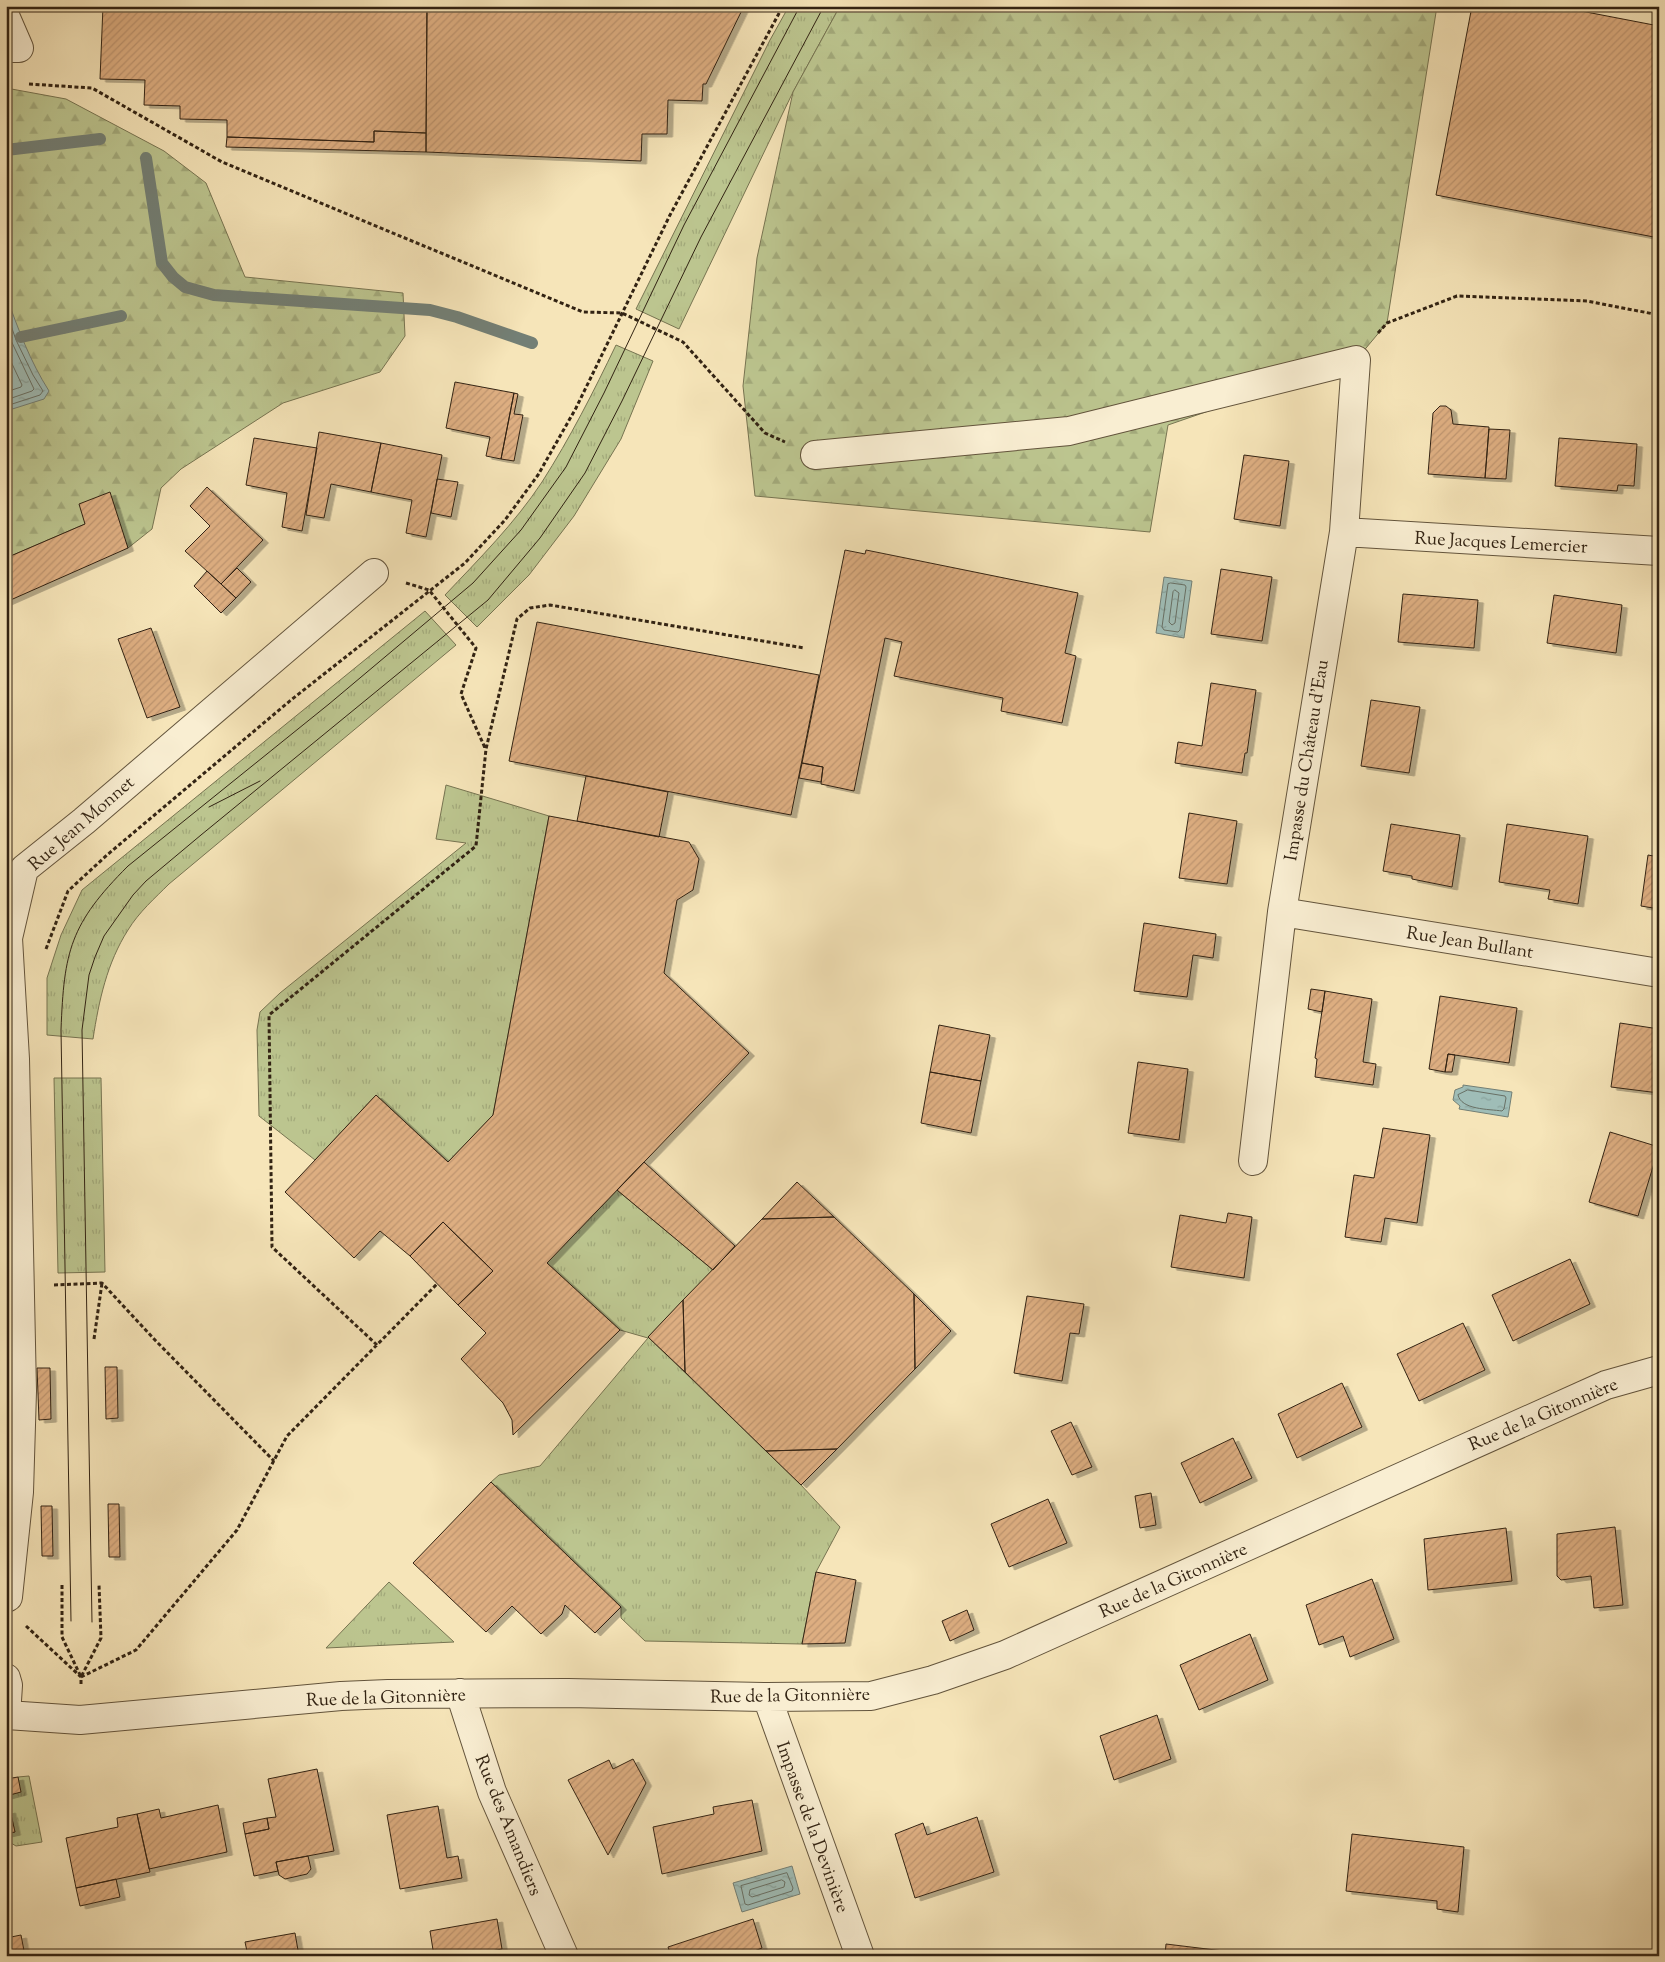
<svg xmlns="http://www.w3.org/2000/svg" width="1665" height="1962" viewBox="0 0 1665 1962" font-family="'Sorts Mill Goudy',serif">
	<defs>
		<pattern id="grass-tufts" width="24" height="20" patternUnits="userSpaceOnUse" patternTransform="scale(1.25)"><rect width="24" height="20" fill="#bcc58f"/><path d="M3 7l-1-3M5 7V3M7 7l1-3M15 17l-1-3M17 17v-4M19 17l1-3" fill="none" stroke="#a2a97a"/></pattern>
		<pattern id="forest-firs" width="22" height="20" patternUnits="userSpaceOnUse" patternTransform="scale(1.25)"><rect width="22" height="20" fill="#bcc58f"/><path d="M5 1l3.5 6h-7zM16 11l3.5 6h-7z" fill="#a2a97a"/></pattern>
		<pattern id="water-ripples" width="26" height="14" patternUnits="userSpaceOnUse" patternTransform="scale(1.25)"><rect width="26" height="14" fill="#9fbdb7"/><path d="M2 4q2-2 4 0t4 0M15 11q2-2 4 0t4 0" fill="none" stroke="#89a29c"/></pattern>
		<pattern id="building-hatch" width="6" height="6" patternUnits="userSpaceOnUse" patternTransform="scale(1.25)"><rect width="6" height="6" fill="#ddae81"/><path d="M-1 1l2-2M0 6l6-6M5 7l2-2" fill="none" stroke="#be956f"/></pattern>
		<filter id="shadow"><feDropShadow dx="5.5" dy="3" stdDeviation="0" flood-color="#0004"/></filter>
	</defs>
	<rect width="100%" height="100%" fill="#f6e5b9"/>
	<filter id="stains"><feTurbulence type="fractalNoise" baseFrequency=".004" numOctaves="4"/><feColorMatrix values="0 0 0 0 .2 0 0 0 0 .09 0 0 0 0 .02 0 0 0 .5 -.17"/></filter>
	<radialGradient id="worn" r=".72"><stop offset=".6" stop-color="#630" stop-opacity="0"/><stop offset="1" stop-color="#630" stop-opacity=".3"/></radialGradient>
	<path fill="url(#grass-tufts)" stroke="#777451" d="M789,6h51l-47,86 -114,237 -43,-20 134,-269z
		M616,345l37,16 -32,78 -47,77 -45,59 -52,52 -32,-32c34,-36 70,-72 97,-113 28,-44 52,-91 74,-137z
		M425,611l31,34 -287,239c-14,14 -30,28 -41,46 -21,33 -29,70 -35,109l-46,-4v-57l14,-43 21,-45z
		M446,785l103,31 -56,299 -45,47 -72,-67 -61,65 -56,-44 -2,-86 3,-18 20,-19 186,-150 -30,-4z
		M54,1078h47l4,194 -47,1z
		M617,1190l96,80 -65,67 153,148 39,42 -24,45 -14,72 -157,-3 -24,-23v-11l-130,-125 8,-7 41,-9 108,-128 -28,-8 -73,-67z
		M389,1582l65,60 -128,6z
		M29,1776l13,66 -26,4 -10,-6v-6l9,-2 -5,-22 -4,1v-15l14,-4 -2,-15z"/>
	<path fill="url(#forest-firs)" stroke="#777451" d="M840,6h597l-50,317 -31,37 -188,65 -18,107 -395,-36 -12,-110 14,-128 36,-166z
		M6,88l60,11 98,52 42,32 39,94 158,16 2,43 -25,36 -97,31 -102,66 -20,19 -9,41 -24,19 -43,-24 -79,34z"/>
	<path fill="url(#water-ripples)" stroke="#737f75" d="M6,295c12,34 24,66 43,96l-5,8 -38,12z
		M1164,577l28,4 -8,57 -28,-5z
		M1463,1085l49,7 -4,25 -49,-8 1,-3 -7,-6 2,-10 8,-3z
		M792,1866l8,28 -58,18 -9,-29z"/>
	<g fill="none" stroke-linecap="round" stroke-linejoin="round">
		<path stroke="#687065" stroke-width="1" d="M6,311l10,29 17,35 10,16 -3,4 -34,11
			M6,330l28,59 -2,2 -26,9
			M6,351l16,34 -1,2 -15,5
			M1171,583l14,2 1,2 -6,43 -2,2 -14,-2 -2,-3 6,-43z
			M1175,590l4,3 -4,30 -3,2 -3,-3 4,-30z
			M1468,1090l37,6 1,2 -2,11 -2,2c-13,-2 -41,-1 -44,-16z
			M787,1873l6,15 -1,3 -44,14 -3,-1 -4,-18z
			M782,1880l3,2 -1,5 -32,10 -3,-2 1,-5z"/>
		<path stroke="#737f75" stroke-width="12" d="M6,150l94,-11
			M146,158l16,105 11,14 12,10 29,8 216,15 27,7 75,26
			M21,337l100,-21"/>
	</g>
	<path fill="url(#building-hatch)" stroke="#322313" filter="url(#shadow)" d="M103,6h324l-1,127 -52,-2v11l-147,-5v-17l-47,-1v-13l-36,-1 1,-25 -45,-1z
		M427,6h317l-38,78h-3l-1,17 -34,-1 -1,34h-25l-1,27 -215,-9z
		M1472,6h83l104,20v212l-223,-43z
		M374,131l52,2v19l-200,-5 1,-10 147,5z
		M455,382l59,11 -13,66 -15,-3 4,-19 -44,-9z
		M514,393l4,1 -4,20 9,1 -9,46 -13,-2z
		M1440,406h6l5,4 2,14 36,3 -4,51 -57,-4 5,-61z
		M1489,429l21,1 -4,49 -21,-1z
		M319,432l62,11 -10,49 -40,-8 -7,34 -18,-3z
		M254,438l63,10 -15,83 -20,-4 5,-34 -41,-8z
		M1559,438l78,6 -3,42 -16,-1 -1,6 -62,-5z
		M381,443l61,12 -16,82 -20,-4 6,-33 -41,-8z
		M1244,455l45,6 -9,65 -46,-7z
		M437,479l21,3 -7,35 -20,-4z
		M207,487l56,53 -42,44 -36,-33 25,-25 -20,-20z
		M110,492l18,56 -122,54v-44l79,-34 -6,-20z
		M845,550l20,4 1,-4 212,43 -13,60 11,3 -14,67 -61,-12 2,-13 -109,-22 8,-34 -17,-4 -31,153 -33,-7 2,-17 -21,-4z
		M237,568l14,14 -15,16 -15,-14z
		M1221,569l51,8 -10,64 -51,-7z
		M207,571l29,27 -15,15 -27,-27z
		M1403,594l75,6 -4,48 -76,-6z
		M1554,595l68,10 -6,48 -69,-10z
		M537,622l282,53 -28,140 -282,-54z
		M151,628l29,79 -33,11 -29,-79z
		M1211,683l45,7 -9,63h-2l-3,20 -67,-10 3,-21 24,4z
		M1371,700l49,7 -11,66 -48,-7z
		M802,763l21,4 -2,15 -22,-4z
		M586,776l82,16 -9,45 -82,-16z
		M1189,813l48,8 -10,63 -48,-6z
		M549,816l140,26 10,17 -6,31 -16,10 -13,73 85,80 -202,210 73,67 -107,105 -1,-15 -9,-17 -42,-44 25,-26 -28,-28 35,-34 -50,-49 -33,34 -30,-25 -26,27 -69,-66 91,-97 72,67 45,-47z
		M1391,824l69,11 -8,52 -40,-8v-3l-29,-5z
		M1507,824l81,12 -10,68 -30,-5 2,-9 -51,-8z
		M1648,855l11,2v52l-18,-3z
		M1144,923l72,11 -3,24 -20,-3 -6,42 -53,-6z
		M1311,989l14,2 -3,21 -14,-3z
		M1325,991l47,8 -9,63 13,2 -3,21 -58,-8 2,-18 -2,-1z
		M1440,996l77,12 -8,55 -61,-9 -3,18 -16,-3z
		M1620,1023l39,6v64l-48,-6z
		M939,1025l51,10 -9,46 -51,-9z
		M1448,1054l7,1 -3,17h-7z
		M1138,1062l50,7 -9,71 -51,-7z
		M930,1072l51,9 -10,52 -50,-10z
		M1383,1128l47,7 -13,88 -32,-5 -4,24 -36,-5 9,-62 20,3z
		M1610,1132l49,15 -21,69 -49,-14z
		M644,1162l91,84 -22,24 -96,-80z
		M797,1182l37,35 -72,2z
		M1228,1213l24,4 -8,61 -73,-11 9,-52 46,8z
		M834,1217l80,77 1,75 -78,80 -71,2 -81,-79 -2,-72 79,-81z
		M443,1222l50,49 -35,34 -48,-49z
		M1570,1259l20,45 -77,37 -21,-46z
		M914,1294l37,37 -36,38z
		M1027,1296l57,8 -5,30 -9,-1 -8,48 -48,-8z
		M683,1300l2,72 -37,-35z
		M1463,1323l22,47 -66,31 -22,-47z
		M105,1367h12l1,51 -12,1z
		M37,1368h13l1,51 -12,1z
		M1342,1383l20,44 -65,31 -19,-44z
		M1071,1422l21,45 -20,8 -21,-44z
		M1233,1438l19,40 -52,25 -19,-40z
		M837,1449l-36,36 -35,-34z
		M491,1482l130,125 -26,26 -30,-28 -3,9 -21,20 -29,-28 -26,26 -73,-69z
		M1151,1493l5,32 -16,3 -5,-32z
		M1048,1499l19,44 -58,24 -18,-43z
		M108,1504h11l1,53h-11z
		M41,1506h11l1,50h-11z
		M1615,1527l8,78 -29,3 -3,-32 -30,4 -4,-4v-42z
		M1506,1528l6,53 -84,9 -4,-51z
		M816,1572l40,8 -11,63 -43,1z
		M1372,1579l22,60 -44,18 -7,-21 -24,9 -13,-40z
		M967,1610l7,20 -24,11 -8,-20z
		M1250,1634l18,46 -69,30 -19,-45z
		M1157,1715l14,44 -57,21 -14,-44z
		M633,1759l13,24 -38,72 -40,-75 41,-20 4,9z
		M317,1769l17,82 -58,11 2,9 -24,5 -9,-42 24,-5 -2,-11 9,-1 -8,-38z
		M18,1777l3,15 -15,4v-17z
		M752,1800l10,51 -100,23 -9,-47 61,-13 -1,-7z
		M218,1805l9,47 -78,17 -12,-55 22,-5 2,9z
		M438,1806l9,52 11,-2 4,22 -62,11 -13,-74z
		M10,1810l5,22 -9,2v-23z
		M137,1814l13,58 -74,16 -10,-50 52,-11 -1,-9z
		M977,1817l17,55 -79,26 -20,-64 28,-11 4,12z
		M267,1818l2,11 -24,5 -2,-11z
		M1352,1834l112,13 -6,65 -21,-3v-8l-91,-10z
		M308,1856l3,13 -4,5 -22,5 -6,-4 -3,-13z
		M116,1879l4,18 -40,9 -4,-18z
		M497,1919l5,30 -16,3 1,4h-53l-4,-25z
		M753,1919l9,29 -20,8h-71l-3,-9z
		M295,1933l4,23h-51l-3,-14z
		M21,1935l4,21h-19v-18z
		M1166,1944l74,9v3h-98v-5l23,4z"/>
	<g fill="none" stroke-linecap="round" stroke-linejoin="round">
		<defs>
			<path id="minor" d="M6,18l13,30h-13
				M815,455l254,-24 287,-71 -12,172 -62,380 -29,249
				M1344,532l315,19
				M1282,912l377,61
				M6,1598l2,-1 11,-105 3,-101 -7,-332 -7,-121 16,-69 60,-48 290,-248
				M6,1678l2,7 -2,31
				M460,1693l32,99 72,164
				M767,1697l93,259
				M7,1715l73,5 261,-24 47,-2 180,-1 199,4 104,-1 62,-16 72,-25 601,-270 53,-15"/>
		</defs>
		<use href="#minor" stroke="#63543c" stroke-width="30"/>
		<path stroke="#322313" stroke-width="3" stroke-dasharray="4 2.5" stroke-linecap="butt" d="M29,84l63,4 130,74 361,150 39,1 61,29 82,91 20,9
			M1378,333l9,-10 70,-27 130,5 72,14
			M406,583l23,7 47,58 -15,46 24,54
			M46,949l22,-58 39,-36 184,-155 174,-137 40,-43 33,-45 38,-67 94,-193 113,-209
			M54,1285l48,-2 53,57 119,121
			M94,1339l8,-56
			M377,1345l-105,-98 -3,-232 207,-169 10,-97 31,-130 13,-11 20,-3 254,43
			M62,1585v52l19,40 20,-39 -2,-53
			M26,1626l55,51v7
			M81,1677l55,-27 101,-120 50,-94 150,-152"/>
		<use href="#minor" stroke="#f9eed2" stroke-width="28"/>
		<path stroke="#322313" stroke-width="1" d="M209,807l51,-26
			M71,1621l-10,-591c3,-79 9,-106 67,-164l201,-162 144,-121 48,-53 45,-63 38,-74 80,-168 116,-219
			M92,1622l-10,-592 7,-55 6,-18 9,-21 29,-41 13,-14 55,-46 287,-235 52,-62 45,-65 37,-72 79,-164 123,-231"/>
	</g>
	<g text-anchor="middle" stroke-width="5" stroke-linejoin="round" paint-order="stroke">
		<g font-size="18" fill="#322313" stroke="#f9eed2">
			<text transform="translate(1501 542) rotate(3)" y="6">Rue Jacques Lemercier</text>
			<text transform="translate(1306 760) rotate(-81)" y="6">Impasse du Château d'Eau</text>
			<text transform="translate(81 823) rotate(-41)" y="6">Rue Jean Monnet</text>
			<text transform="translate(1470 942) rotate(9)" y="6">Rue Jean Bullant</text>
			<text transform="translate(1543 1414) rotate(-23)" y="6">Rue de la Gitonnière</text>
			<text transform="translate(1173 1580) rotate(-24)" y="6">Rue de la Gitonnière</text>
			<text transform="translate(790 1695) rotate(-1)" y="6">Rue de la Gitonnière</text>
			<text transform="translate(386 1697) rotate(-2)" y="6">Rue de la Gitonnière</text>
			<text transform="translate(509 1825) rotate(68)" y="6">Rue des Amandiers</text>
			<text transform="translate(813 1827) rotate(70)" y="6">Impasse de la Devinière</text>
		</g>
	</g>
	<rect width="1665" height="1962" fill="none" stroke="#f6e5b9" stroke-width="25"/>
	<rect x="8" y="8" width="1650" height="1947" fill="none" stroke="#322313" stroke-width="2.5"/>
	<rect x="12" y="12" width="1640" height="1937" fill="none" stroke="#322313"/>
	<rect width="100%" height="100%" filter="url(#stains)"/>
	<rect width="100%" height="100%" fill="url(#worn)"/>
</svg>
